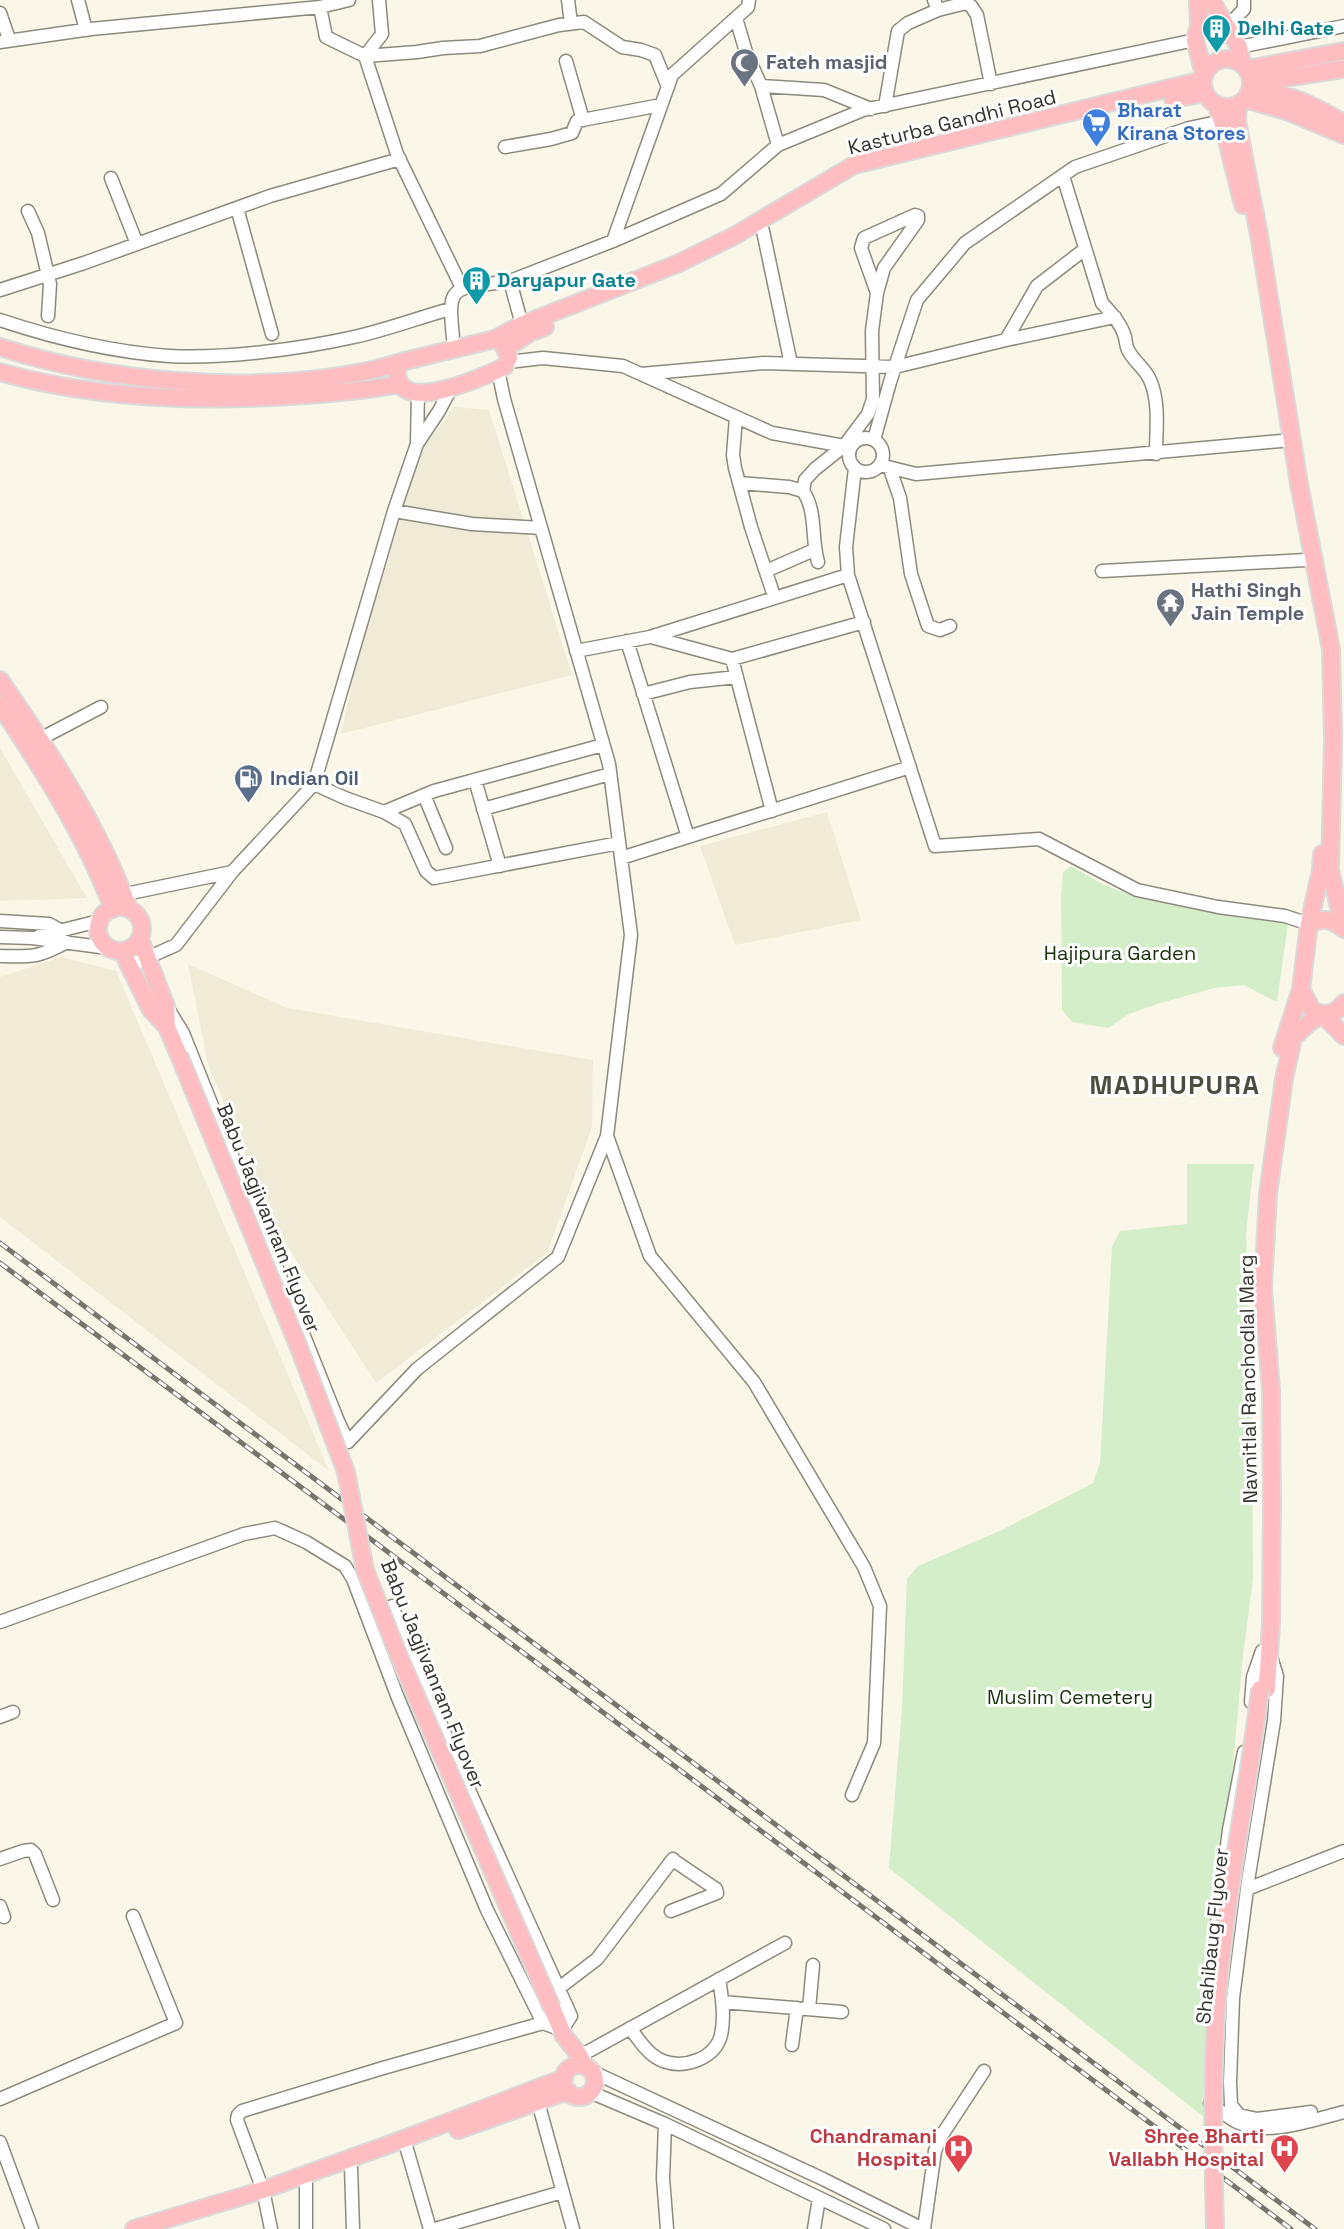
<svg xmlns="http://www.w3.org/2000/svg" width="1344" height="2229" viewBox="0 0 1344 2229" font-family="'Space Grotesk',sans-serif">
	<rect width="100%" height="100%" fill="#faf7e8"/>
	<path fill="#f0ebd6" d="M454,407l35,3 83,265 -231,59 18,-83 28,-87 29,-106z
		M0,748l87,150 -87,3z
		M827,812l34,108 -126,25 -35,-99z
		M61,957l55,14 213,500 -329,-254v-240z
		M188,964l99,44 306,52 -1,67 -45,126 -171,130 -96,-148 -72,-171z"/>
	<path fill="#d4eeca" d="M1071,866l31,18 33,13 68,13 85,13 -11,79 -33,-17 -30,3 -57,16 -28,10 -21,14 -36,-6 -10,-12 -1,-113 2,-25z
		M1187,1164h67l-8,69 6,154 1,191 -10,78 -41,447 8,19 -321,-254 13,-160 5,-129 11,-13 84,-36 91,-47 7,-20 12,-216 8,-16 67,-7z"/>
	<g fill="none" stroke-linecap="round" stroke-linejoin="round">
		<defs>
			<path id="minor" d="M78,0l8,30
				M568,0l3,23
				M934,0l4,10 28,-7 5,3 6,9 14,69
				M320,7l6,30 39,19 52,-4 26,-4 37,-2 79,-21 25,-3 38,25 19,3 14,5 13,32
				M0,13l9,26
				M736,18l10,34 15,34 63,4 47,19
				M1227,27l17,-18v-9
				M0,42l91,-13 229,-22 29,-7
				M1239,47l105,-21
				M365,56l32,98 65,134
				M365,56l17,-22 -3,-34
				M566,61l17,59
				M761,86l17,59
				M885,106l13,-75 10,-8 30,-13
				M505,147l46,-8 21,-6 5,-12 84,-16
				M1063,176l39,127c9,10 19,20 23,34 1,5 1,9 3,13 6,12 17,18 22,30 10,22 6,50 6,74
				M111,178l26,66
				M237,208l35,126
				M28,211l10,22 12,51 -2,32
				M763,231l28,133
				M613,241l59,-166 76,-68 1,-7
				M510,281l103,-40 108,-47 57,-49 85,-35 332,-70
				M0,290l84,-27 186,-67 130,-37
				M0,320c54,18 112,32 169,36 55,3 131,-7 185,-19 32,-7 64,-19 96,-28
				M1006,340l31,-54 48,-37
				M454,347c-7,-65 -6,-57 56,-66l14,51
				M508,362l35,-4 80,8 149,67 78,14
				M641,374l123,-11 131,4 111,-27 109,-23
				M736,417l-3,38 2,13 16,59 21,63
				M849 455a17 17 0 1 1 34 0a17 17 0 1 1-34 0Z
				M874,440l16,-58 27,-82 48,-57 110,-76 114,-39 33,-7
				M417,443l1,-50
				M880,465l36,9 376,-34
				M855,468l-9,79 2,28 87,271 104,-7 98,51 81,17 67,9 24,8
				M890,469l10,29 11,76 17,52 12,4 10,-4
				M739,483l50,4 14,4c14,20 8,47 15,71
				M803,491l2,-11 10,-11 29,-23 24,-32 5,-15 -1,-68 5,-38 7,-25 34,-48v-4l-3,-1 -51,23 -3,10 16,45
				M394,511l78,13 69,4
				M766,571l48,-21
				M1102,571l203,-11
				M651,637l81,22 132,-37
				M627,641l61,196
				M576,651l74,-14 198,-62
				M732,659l40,152
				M643,694l47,-12 47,-5
				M40,739l61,-32
				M475,780l25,86
				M314,784l31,14 39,14 21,12 21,47 8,7 185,-35
				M424,795l22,53
				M483,809l127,-35
				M384,812l50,-21 169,-46
				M621,858l289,-91
				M116,896l116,-24
				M0,921l49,3 13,7
				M39,936l60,-15
				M0,937l32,1 76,10
				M0,956c31,1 38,2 67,-14
				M129,966l47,-21 56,-73 82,-88 80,-273 23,-67 22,-33 12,-23
				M167,1007l16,26 155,388 10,21 69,-73 141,-112 49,-121 24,-201 -22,-171 -105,-365 -6,-29
				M607,1136l43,120 104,126 110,185 16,39 -6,137 -22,52
				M0,1622l244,-88 31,-6 31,14 39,24 8,13 45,119 89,212 56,113 19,7 9,-14 -111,-246 -68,-164
				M1271,1657l6,19 -3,45 -26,160 -15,117 -3,84 1,23 8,10 18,4 54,-7
				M1251,1702l2,-25 9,-26
				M0,1717l13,-5
				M0,1859l23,-8 8,-1 4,4 18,46
				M1247,1889l97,-38
				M0,1906l4,11
				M671,1911l46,-18 -1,-4 -43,-29
				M1217,1925l12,-95 15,-78
				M559,1988l38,-29 76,-100
				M722,2002l120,10
				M809,2009l4,-44
				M630,2028c9,12 18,27 33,33 21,8 52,-2 58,-26 4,-18 1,-38 -2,-56
				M792,2045l5,-37
				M580,2056l205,-113
				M593,2072l230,107 100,50
				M590,2092l75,32 219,105
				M0,2099l176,-76 -43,-107
				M538,2102l35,127
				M1210,2103c9,6 18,15 27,19 31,15 75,-2 107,-10
				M665,2124l-2,54 4,51
				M404,2139l26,90
				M0,2142l32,87
				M351,2167l2,62
				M271,2229l-8,-39 -26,-70 1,-5 4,-4 141,-43 160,-45
				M306,2229v-46
				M435,2229l127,-37
				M814,2229l5,-31
				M924,2229l11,-78 7,-16 42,-64"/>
			<path id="major" d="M1198,0l1,25 -4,15 9,34
				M1211,0l28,47 3,16
				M1203 83a24 24 0 1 1 48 0a24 24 0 1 1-48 0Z
				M1247,69l97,-18
				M1253,83l91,-14
				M1251,88c37,5 60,16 93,35
				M1173,99l32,-6
				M1245,99l44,13 55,23
				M1216,104l6,17 21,84
				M1238,104l-1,17 22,114 40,249 32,165 2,91 -3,130 14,58
				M495,339l26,-14 156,-61 57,-28 120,-71 349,-85
				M495,339l8,5 6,14 -4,8 -7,4c-19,8 -91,41 -100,9 -2,-7 -1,-11 3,-17z
				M0,347c107,35 246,47 357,26 15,-2 30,-7 44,-11
				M506,348l25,-16 14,-5
				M0,372c92,26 195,30 290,24 37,-2 73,-5 109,-12
				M0,680c50,73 98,145 129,229
				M0,705c43,65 85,130 113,204
				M98 929a22 22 0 1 1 44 0a22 22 0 1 1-44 0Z
				M1309,924l12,-54 1,-16
				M1344,929c-13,-10 -20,-12 -35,-5l-8,65 11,21 10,4 12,-1 10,-10
				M140,939l26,67 1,21 12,28
				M122,951l29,59 16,17
				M1282,1048l19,-59
				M1267,1689l4,-66 1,-122 -1,-111 -8,-101 5,-95 16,-115 9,-41 16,-15 13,-9 22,22
				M552,2008l12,28 16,20 4,10
				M563 2081a16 16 0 1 1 32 0a16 16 0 1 1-32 0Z
				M458,2130l110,-39
				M134,2229l129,-39 141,-51 160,-61"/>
		</defs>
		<use href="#minor" stroke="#8d8a7d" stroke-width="15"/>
		<use href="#major" stroke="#dadad9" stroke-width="20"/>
		<use href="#minor" stroke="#fff" stroke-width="12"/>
		<use href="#major" stroke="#febdc1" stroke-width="16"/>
		<defs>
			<path id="rail" d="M0,1243l1315,986
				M0,1263l576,429 715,537"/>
		</defs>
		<use href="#rail" stroke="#78756d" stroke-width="5"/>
		<use href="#rail" stroke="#fff" stroke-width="3" stroke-dasharray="9" stroke-linecap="butt"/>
		<defs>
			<path id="major-bridge" d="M179,1055l119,290 48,127 19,98 33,84 154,354
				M1215,2229c-2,-83 -4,-168 4,-251 9,-97 30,-193 41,-289"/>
		</defs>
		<use href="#major-bridge" stroke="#dadad9" stroke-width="20" stroke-linecap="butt"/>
		<use href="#major-bridge" stroke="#febdc1" stroke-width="16"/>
	</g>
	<defs>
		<symbol id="building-pin" viewBox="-11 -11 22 30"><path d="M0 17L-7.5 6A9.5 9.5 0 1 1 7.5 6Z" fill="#0f9aa8" stroke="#fff"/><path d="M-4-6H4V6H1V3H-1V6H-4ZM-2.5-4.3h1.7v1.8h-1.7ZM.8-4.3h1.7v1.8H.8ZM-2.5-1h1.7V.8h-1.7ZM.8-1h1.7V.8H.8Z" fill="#fff"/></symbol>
		<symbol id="mosque-pin" viewBox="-11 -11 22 30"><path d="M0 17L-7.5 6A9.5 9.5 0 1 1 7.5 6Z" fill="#6b7280" stroke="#fff"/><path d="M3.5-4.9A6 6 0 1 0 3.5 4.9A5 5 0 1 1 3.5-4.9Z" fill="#fff"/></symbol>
		<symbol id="supermarket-pin" viewBox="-11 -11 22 30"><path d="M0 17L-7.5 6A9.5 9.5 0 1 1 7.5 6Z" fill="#3f7fe0" stroke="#fff"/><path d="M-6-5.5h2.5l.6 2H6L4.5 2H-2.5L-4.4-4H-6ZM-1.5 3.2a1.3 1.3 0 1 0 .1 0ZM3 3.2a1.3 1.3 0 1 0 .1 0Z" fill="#fff"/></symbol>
		<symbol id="temple-pin" viewBox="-11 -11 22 30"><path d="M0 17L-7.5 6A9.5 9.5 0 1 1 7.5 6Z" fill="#6b7280" stroke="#fff"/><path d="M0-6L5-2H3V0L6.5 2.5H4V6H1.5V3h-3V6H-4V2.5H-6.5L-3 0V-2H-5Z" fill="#fff"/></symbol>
		<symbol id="fuel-pin" viewBox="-11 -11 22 30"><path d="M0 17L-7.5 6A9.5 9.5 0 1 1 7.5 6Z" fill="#5c6f8a" stroke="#fff"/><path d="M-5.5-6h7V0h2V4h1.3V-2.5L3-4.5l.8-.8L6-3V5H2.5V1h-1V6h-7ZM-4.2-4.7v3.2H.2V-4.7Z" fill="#fff"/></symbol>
		<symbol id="hospital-pin" viewBox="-11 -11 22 30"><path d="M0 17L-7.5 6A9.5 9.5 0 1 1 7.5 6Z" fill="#e0444e" stroke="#fff"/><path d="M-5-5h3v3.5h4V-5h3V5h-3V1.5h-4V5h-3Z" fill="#fff"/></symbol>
	</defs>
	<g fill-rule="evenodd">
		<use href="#building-pin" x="1200" y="12" width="33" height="45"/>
		<use href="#mosque-pin" x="728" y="46" width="33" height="45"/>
		<use href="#supermarket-pin" x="1080" y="106" width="33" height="45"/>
		<use href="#building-pin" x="460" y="264" width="33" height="45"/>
		<use href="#temple-pin" x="1154" y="586" width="33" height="45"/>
		<use href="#fuel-pin" x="232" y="762" width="33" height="45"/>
		<use href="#hospital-pin" x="942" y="2132" width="33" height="45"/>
		<use href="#hospital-pin" x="1268" y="2132" width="33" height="45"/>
	</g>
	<g text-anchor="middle" stroke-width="6" stroke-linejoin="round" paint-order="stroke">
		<g font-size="20" font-weight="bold" fill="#0d838f" stroke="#fff" text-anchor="start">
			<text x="1237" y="35">Delhi Gate</text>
			<text x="497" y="287">Daryapur Gate</text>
		</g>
		<g font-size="20" font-weight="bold" fill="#5b616d" stroke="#fff" text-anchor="start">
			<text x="766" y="69">Fateh masjid</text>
			<text x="1191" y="597">Hathi Singh<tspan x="1191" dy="23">Jain Temple</tspan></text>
		</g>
		<g font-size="20" font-weight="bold" fill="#366cbe" stroke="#fff" text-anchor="start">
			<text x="1117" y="117">Bharat<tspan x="1117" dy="23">Kirana Stores</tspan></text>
		</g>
		<g font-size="20" fill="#33312c" stroke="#fff">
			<text transform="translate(952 122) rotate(-14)" y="7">Kasturba Gandhi Road</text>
			<text transform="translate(269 1218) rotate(68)" y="7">Babu Jagjivanram Flyover</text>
			<text transform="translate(1248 1379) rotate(-91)" y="7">Navnitlal Ranchodlal Marg</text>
			<text transform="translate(433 1674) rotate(68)" y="7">Babu Jagjivanram Flyover</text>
			<text transform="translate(1212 1936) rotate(-84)" y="7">Shahibaug Flyover</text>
		</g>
		<g font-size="20" font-weight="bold" fill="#4e5e75" stroke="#fff" text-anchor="start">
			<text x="270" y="785">Indian Oil</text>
		</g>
		<g font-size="20" fill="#17320b" stroke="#fff">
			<text x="1120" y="960">Hajipura Garden</text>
			<text x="1070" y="1704">Muslim Cemetery</text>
		</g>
		<g font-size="20" font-weight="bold" fill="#be3a42" stroke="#fff" text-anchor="end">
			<text x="937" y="2143">Chandramani<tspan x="937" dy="23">Hospital</tspan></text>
			<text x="1264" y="2143">Shree Bharti<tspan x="1264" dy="23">Vallabh Hospital</tspan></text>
		</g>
		<g font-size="26" font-weight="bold" letter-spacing="1.5" fill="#4e4b40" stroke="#fff">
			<text x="1175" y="1094">MADHUPURA</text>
		</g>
	</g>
</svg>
